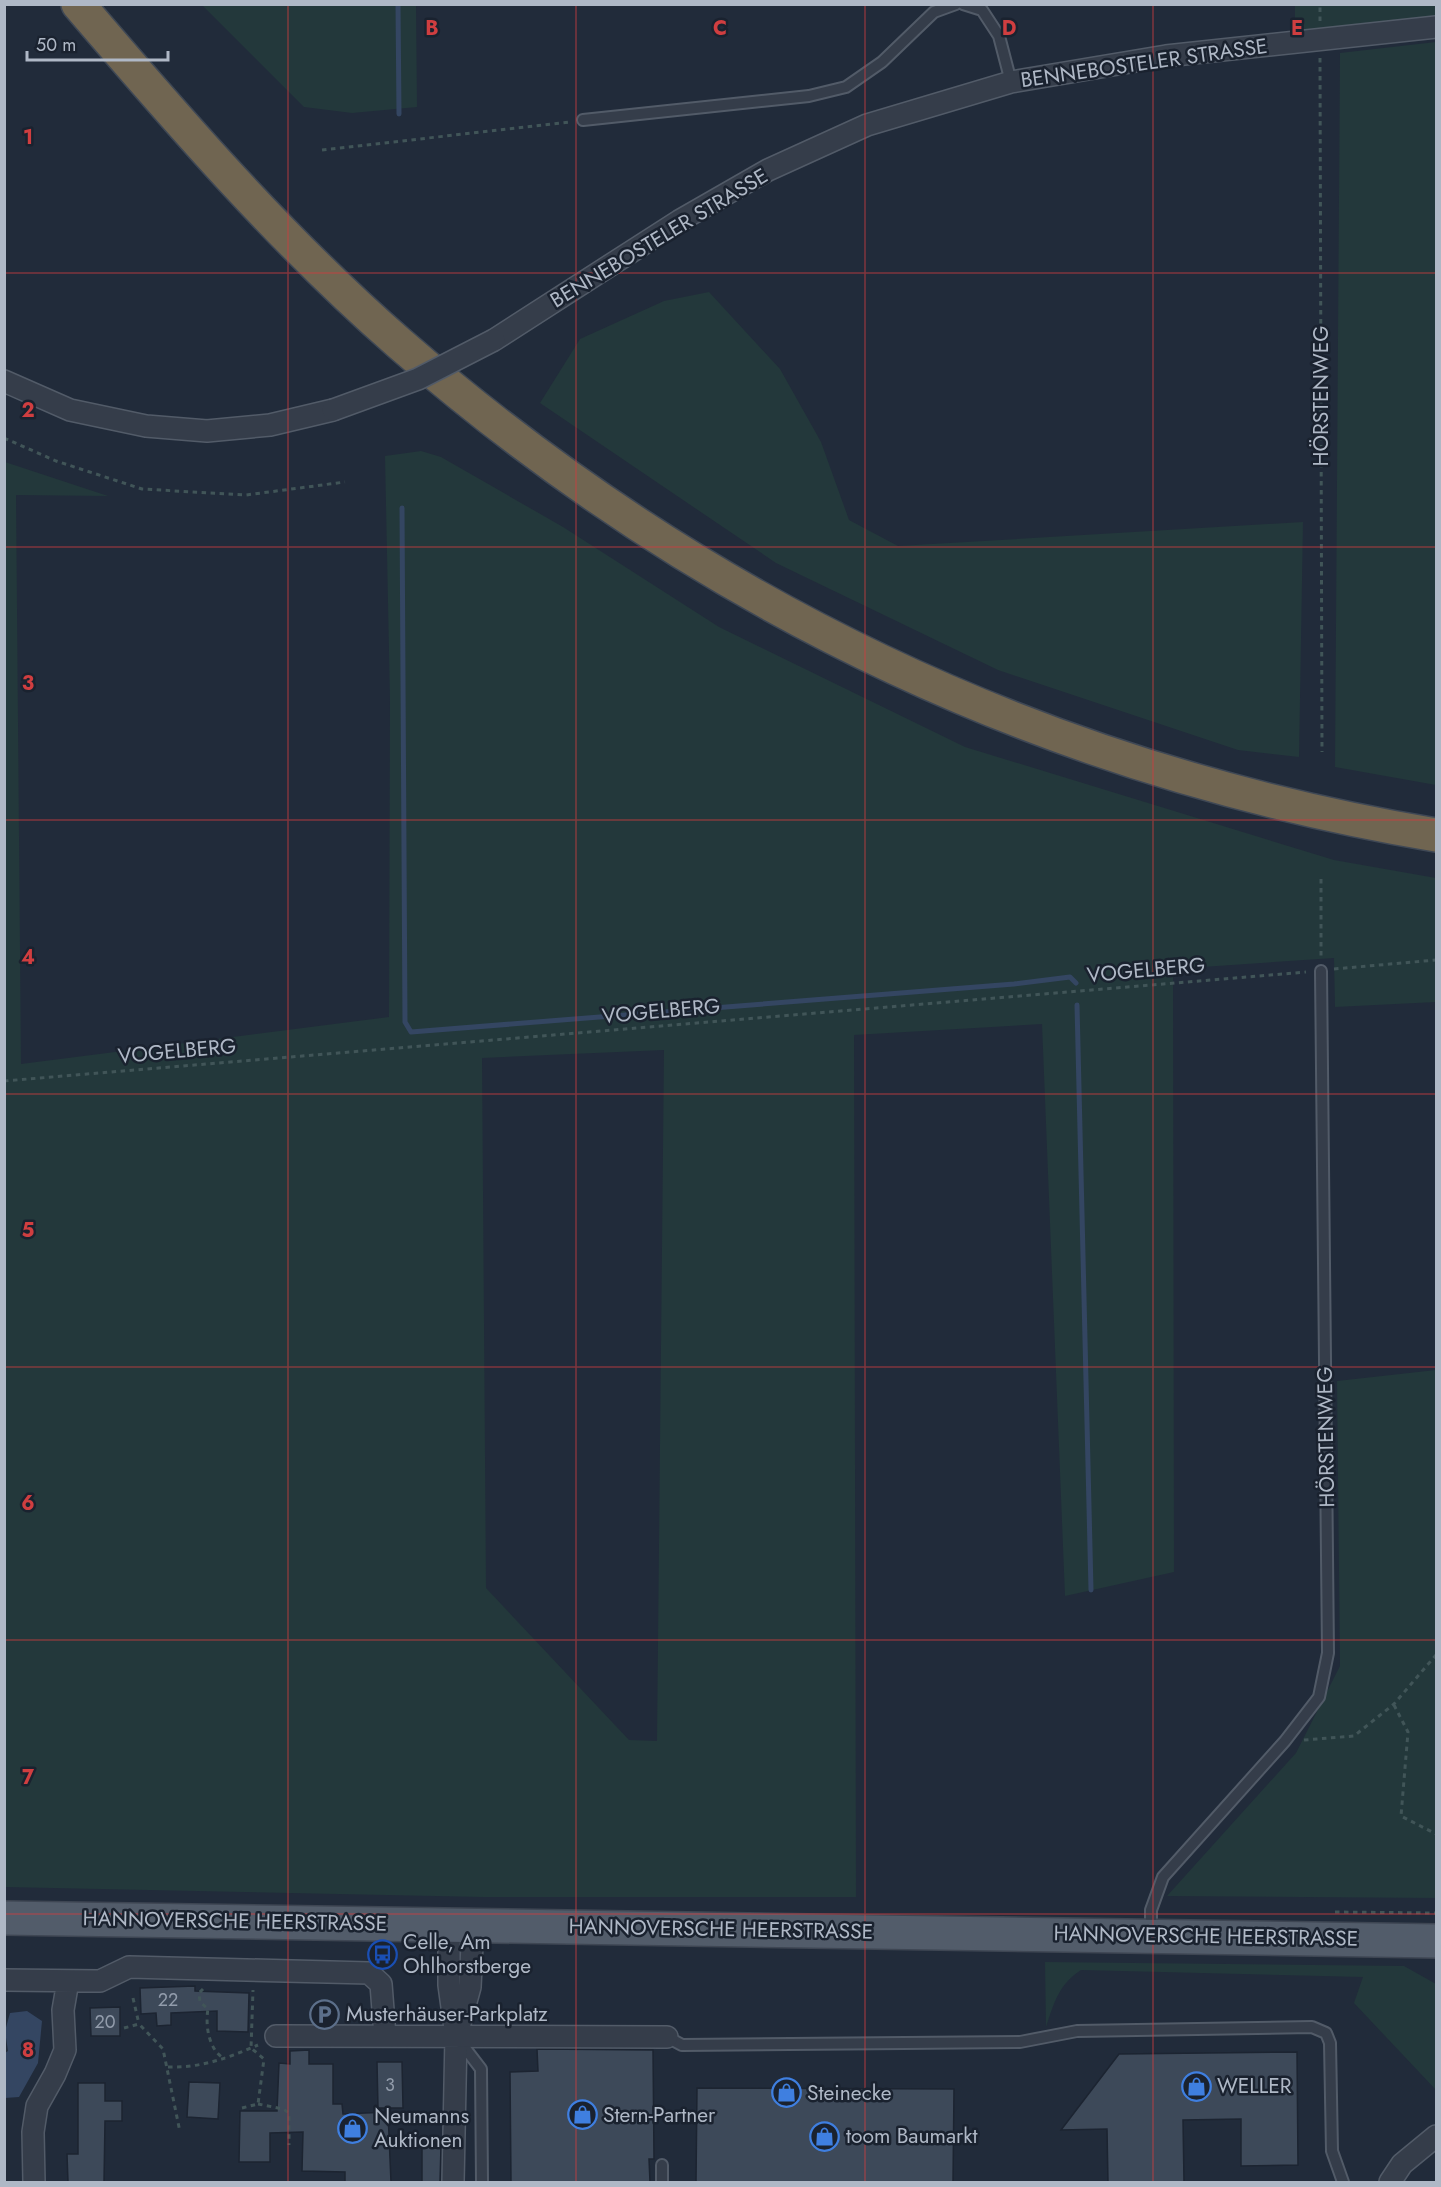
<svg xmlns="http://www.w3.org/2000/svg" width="1441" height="2187" viewBox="0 0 1441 2187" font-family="Jost,sans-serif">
	<rect width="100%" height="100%" fill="#212b3a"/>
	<path fill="#23383b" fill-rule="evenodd" d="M202,5h214l1,102 -65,6 -48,-6z
		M1295,5h141v11l-141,16z
		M1436,42v743l-101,-18 5,-714z
		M709,292l71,77 41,73 28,78 49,26 405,-24 -4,235 -61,-7 -240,-80 -222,-107 -236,-160 40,-64 84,-38z
		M421,451l20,6 122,70 156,100 246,120 369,113 102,18v124l-101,5 -1,-49 -161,11 1,603 -109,24 -23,-572 -188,11 2,862h-373l-478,-10v-1425l103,34 -92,-1 5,569 368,-47 1,-317 -5,-244zM664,1050l-7,691 -28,-1 -143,-152 -4,-530z
		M1436,1370v528l-269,-2 129,-143 44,-87 -3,-285z
		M1045,1962l359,4 32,18v106l-82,-87 9,-26 -282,-7c-22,14 -27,33 -35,57z"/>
	<path fill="#344662" d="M27,2011l15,10 -4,42 -19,34 -14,1v-45l3,-2 -3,-20 5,-18z"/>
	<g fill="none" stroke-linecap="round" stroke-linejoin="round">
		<path stroke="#344662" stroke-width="5" d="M398,4l1,110
			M402,508l3,514 6,10 603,-48 56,-7 6,6
			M1077,1005l14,585"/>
	</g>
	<path fill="#3d4959" stroke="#1c2431" stroke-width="1.5" d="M195,1986v5l54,2 -1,39 -31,-1v-20l-46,2v12l-14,1 -1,-13 -15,1 -1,-26z
		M120,2007v29h-29l-1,-28z
		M537,2049l116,1 1,109h-5l1,23h-139l-1,-110 28,-1z
		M309,2050v14h24v40h9l1,10 45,-2 3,70h-46v-10l-43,-1 1,-39 -33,1v29h-31l1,-51h37l2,-48 11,1v-13z
		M1297,2052l1,113 -57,1v-47l-58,1 1,62h-76l-1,-53 -46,1 58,-76z
		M377,2062h25l1,46h-25z
		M189,2082l31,1 -2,36 -31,-2z
		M78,2083h27v18h17v20h-17l-1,61h-36l-1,-28h11z
		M697,2088l257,1 -1,93h-257z
		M422,2146h19l-1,36h-18z"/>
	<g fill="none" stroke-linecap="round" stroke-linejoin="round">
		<defs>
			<path id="lane" d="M963,4l19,6 17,26 12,46
				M583,120l226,-24 37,-9 36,-25 52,-50 22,-8
				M1151,1932v-22l12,-33 122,-136 34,-44 9,-44 -7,-682
				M667,2037l15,8 338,-3 57,-11 235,-4 14,6 4,10 2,108 11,31
				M458,2039l23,30 1,113
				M662,2165v17"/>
			<path id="street" d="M494,340l185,-119 89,-51 99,-45 144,-43 155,-26 270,-29
				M4,381l66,29 76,16 61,5 63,-6 63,-15
				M449,1924v61l7,51 -3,146
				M4,1980l96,1 29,-14 240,6 12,11 4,52
				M459,2027l11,-40 3,-63
				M276,2036l391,1
				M34,2182l-1,-50 4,-26 18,-32 10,-24 -2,-40 5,-29
				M1390,2182l12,-18 34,-28"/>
			<path id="primary" d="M4,1918l1432,23"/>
			<path id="highway" d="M78,4c101,118 204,237 321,339 300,261 645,426 1037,492"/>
		</defs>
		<use href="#lane" stroke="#525b68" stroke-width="14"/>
		<use href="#street" stroke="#525b68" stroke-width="24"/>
		<use href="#primary" stroke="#3e4653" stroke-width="36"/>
		<use href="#highway" stroke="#3f4855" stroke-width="36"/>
		<path stroke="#415558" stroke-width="3" stroke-dasharray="4.5 4.5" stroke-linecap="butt" d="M1320,21v-17
			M1320,58l2,694
			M322,150l248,-28
			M4,438l52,23 86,28 104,6 99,-13
			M1321,879v78
			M1334,969l102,-9
			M4,1081l1302,-109
			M1394,1705l14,27 -7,84 35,18
			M1304,1740l50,-4 40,-32 42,-49
			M1335,1912l101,1
			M203,1989l-4,4 1,9 8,7c-3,17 1,42 17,50
			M133,1998l6,26
			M124,2028l15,-4 24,25 17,83
			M168,2067c33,1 60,-9 90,-22
			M258,2104l25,5 6,4v32
			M242,2108l16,-4 6,-45 -13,-11 2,-58"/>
		<use href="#lane" stroke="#353d4a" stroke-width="10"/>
		<use href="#street" stroke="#353d4a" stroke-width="21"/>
		<use href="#primary" stroke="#525c6a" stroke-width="33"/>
		<use href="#highway" stroke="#706551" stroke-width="33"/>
		<defs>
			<path id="street-bridge" d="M333,410l85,-31 76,-39"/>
		</defs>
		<use href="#street-bridge" stroke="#525b68" stroke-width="24" stroke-linecap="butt"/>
		<use href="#street-bridge" stroke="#353d4a" stroke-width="21"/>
	</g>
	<path fill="none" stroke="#d03e40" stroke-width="1.5" stroke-opacity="0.55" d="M288,4v2178M576,4v2178M865,4v2178M1153,4v2178M4,273h1432M4,547h1432M4,820h1432M4,1094h1432M4,1367h1432M4,1640h1432M4,1914h1432"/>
	<defs>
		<symbol id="bus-ring" viewBox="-11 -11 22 22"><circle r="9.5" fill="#1a222f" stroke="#1a4fb4" stroke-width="1.5"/><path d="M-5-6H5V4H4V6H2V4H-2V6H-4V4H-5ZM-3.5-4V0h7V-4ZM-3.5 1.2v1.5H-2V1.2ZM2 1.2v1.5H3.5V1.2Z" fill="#1a4fb4"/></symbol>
		<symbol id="parking-ring" viewBox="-11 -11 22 22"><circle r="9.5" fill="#1a222f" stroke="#5c6f8a" stroke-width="1.5"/><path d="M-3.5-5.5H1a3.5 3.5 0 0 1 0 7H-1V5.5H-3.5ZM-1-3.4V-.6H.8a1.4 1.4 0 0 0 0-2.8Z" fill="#5c6f8a"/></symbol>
		<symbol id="shop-ring" viewBox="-11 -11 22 22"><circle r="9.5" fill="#1a222f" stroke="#3f7fe0" stroke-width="1.5"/><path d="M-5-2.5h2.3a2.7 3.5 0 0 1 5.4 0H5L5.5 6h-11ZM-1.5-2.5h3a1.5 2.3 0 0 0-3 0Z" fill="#3f7fe0"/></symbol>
	</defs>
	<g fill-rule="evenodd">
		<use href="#bus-ring" x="366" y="1938" width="33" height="33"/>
		<use href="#parking-ring" x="308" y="1998" width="33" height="33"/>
		<use href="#shop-ring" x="1180" y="2070" width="33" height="33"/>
		<use href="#shop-ring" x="770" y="2076" width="33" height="33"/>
		<use href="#shop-ring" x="566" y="2098" width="33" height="33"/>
		<use href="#shop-ring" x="336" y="2112" width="33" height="33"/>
		<use href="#shop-ring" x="808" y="2120" width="33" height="33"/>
	</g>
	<g text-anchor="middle" stroke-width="5" stroke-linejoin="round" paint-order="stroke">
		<g font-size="18" fill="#929cab">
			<text x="168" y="2006">22</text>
			<text x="105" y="2028">20</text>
			<text x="390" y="2091">3</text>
		</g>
		<g font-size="21" fill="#afb8c6" stroke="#1a222f">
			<text transform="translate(1144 63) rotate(-8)" y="7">BENNEBOSTELER STRASSE</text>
			<text transform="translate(659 238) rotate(-31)" y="7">BENNEBOSTELER STRASSE</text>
			<text transform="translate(1321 396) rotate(-90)" y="7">HÖRSTENWEG</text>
			<text transform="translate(1146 970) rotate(-5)" y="7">VOGELBERG</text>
			<text transform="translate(661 1011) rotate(-5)" y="7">VOGELBERG</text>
			<text transform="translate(177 1051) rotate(-5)" y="7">VOGELBERG</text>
			<text transform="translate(1326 1437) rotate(-91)" y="7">HÖRSTENWEG</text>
			<text transform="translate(235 1921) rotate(1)" y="7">HANNOVERSCHE HEERSTRASSE</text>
			<text transform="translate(721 1929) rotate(1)" y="7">HANNOVERSCHE HEERSTRASSE</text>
			<text transform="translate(1206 1936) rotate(1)" y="7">HANNOVERSCHE HEERSTRASSE</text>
		</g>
		<g font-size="21" fill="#afb8c6" stroke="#1a222f" text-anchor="start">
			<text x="403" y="1949">Celle, Am<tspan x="403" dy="24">Ohlhorstberge</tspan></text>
			<text x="346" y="2021">Musterhäuser-Parkplatz</text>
			<text x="1217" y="2093">WELLER</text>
			<text x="807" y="2100">Steinecke</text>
			<text x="603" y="2122">Stern-Partner</text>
			<text x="374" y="2123">Neumanns<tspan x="374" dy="24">Auktionen</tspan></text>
			<text x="846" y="2143">toom Baumarkt</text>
		</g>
	</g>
	<g font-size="20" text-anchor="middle" font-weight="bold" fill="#d03e40" stroke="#1a222f" stroke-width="5" stroke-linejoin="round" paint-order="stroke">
		<text x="432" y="35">B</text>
		<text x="720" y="35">C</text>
		<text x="1009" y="35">D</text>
		<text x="1297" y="35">E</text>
		<text x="28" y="144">1</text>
		<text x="28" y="417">2</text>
		<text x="28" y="690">3</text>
		<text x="28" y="964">4</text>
		<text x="28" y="1237">5</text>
		<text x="28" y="1510">6</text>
		<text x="28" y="1784">7</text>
		<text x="28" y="2057">8</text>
	</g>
	<rect width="1441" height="2187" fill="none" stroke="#afb8c6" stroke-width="12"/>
	<path d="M27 51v9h141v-9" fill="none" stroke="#afb8c6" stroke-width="3"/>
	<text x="36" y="51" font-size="18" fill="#afb8c6" stroke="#1a222f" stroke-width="4.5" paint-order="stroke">50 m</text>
</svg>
